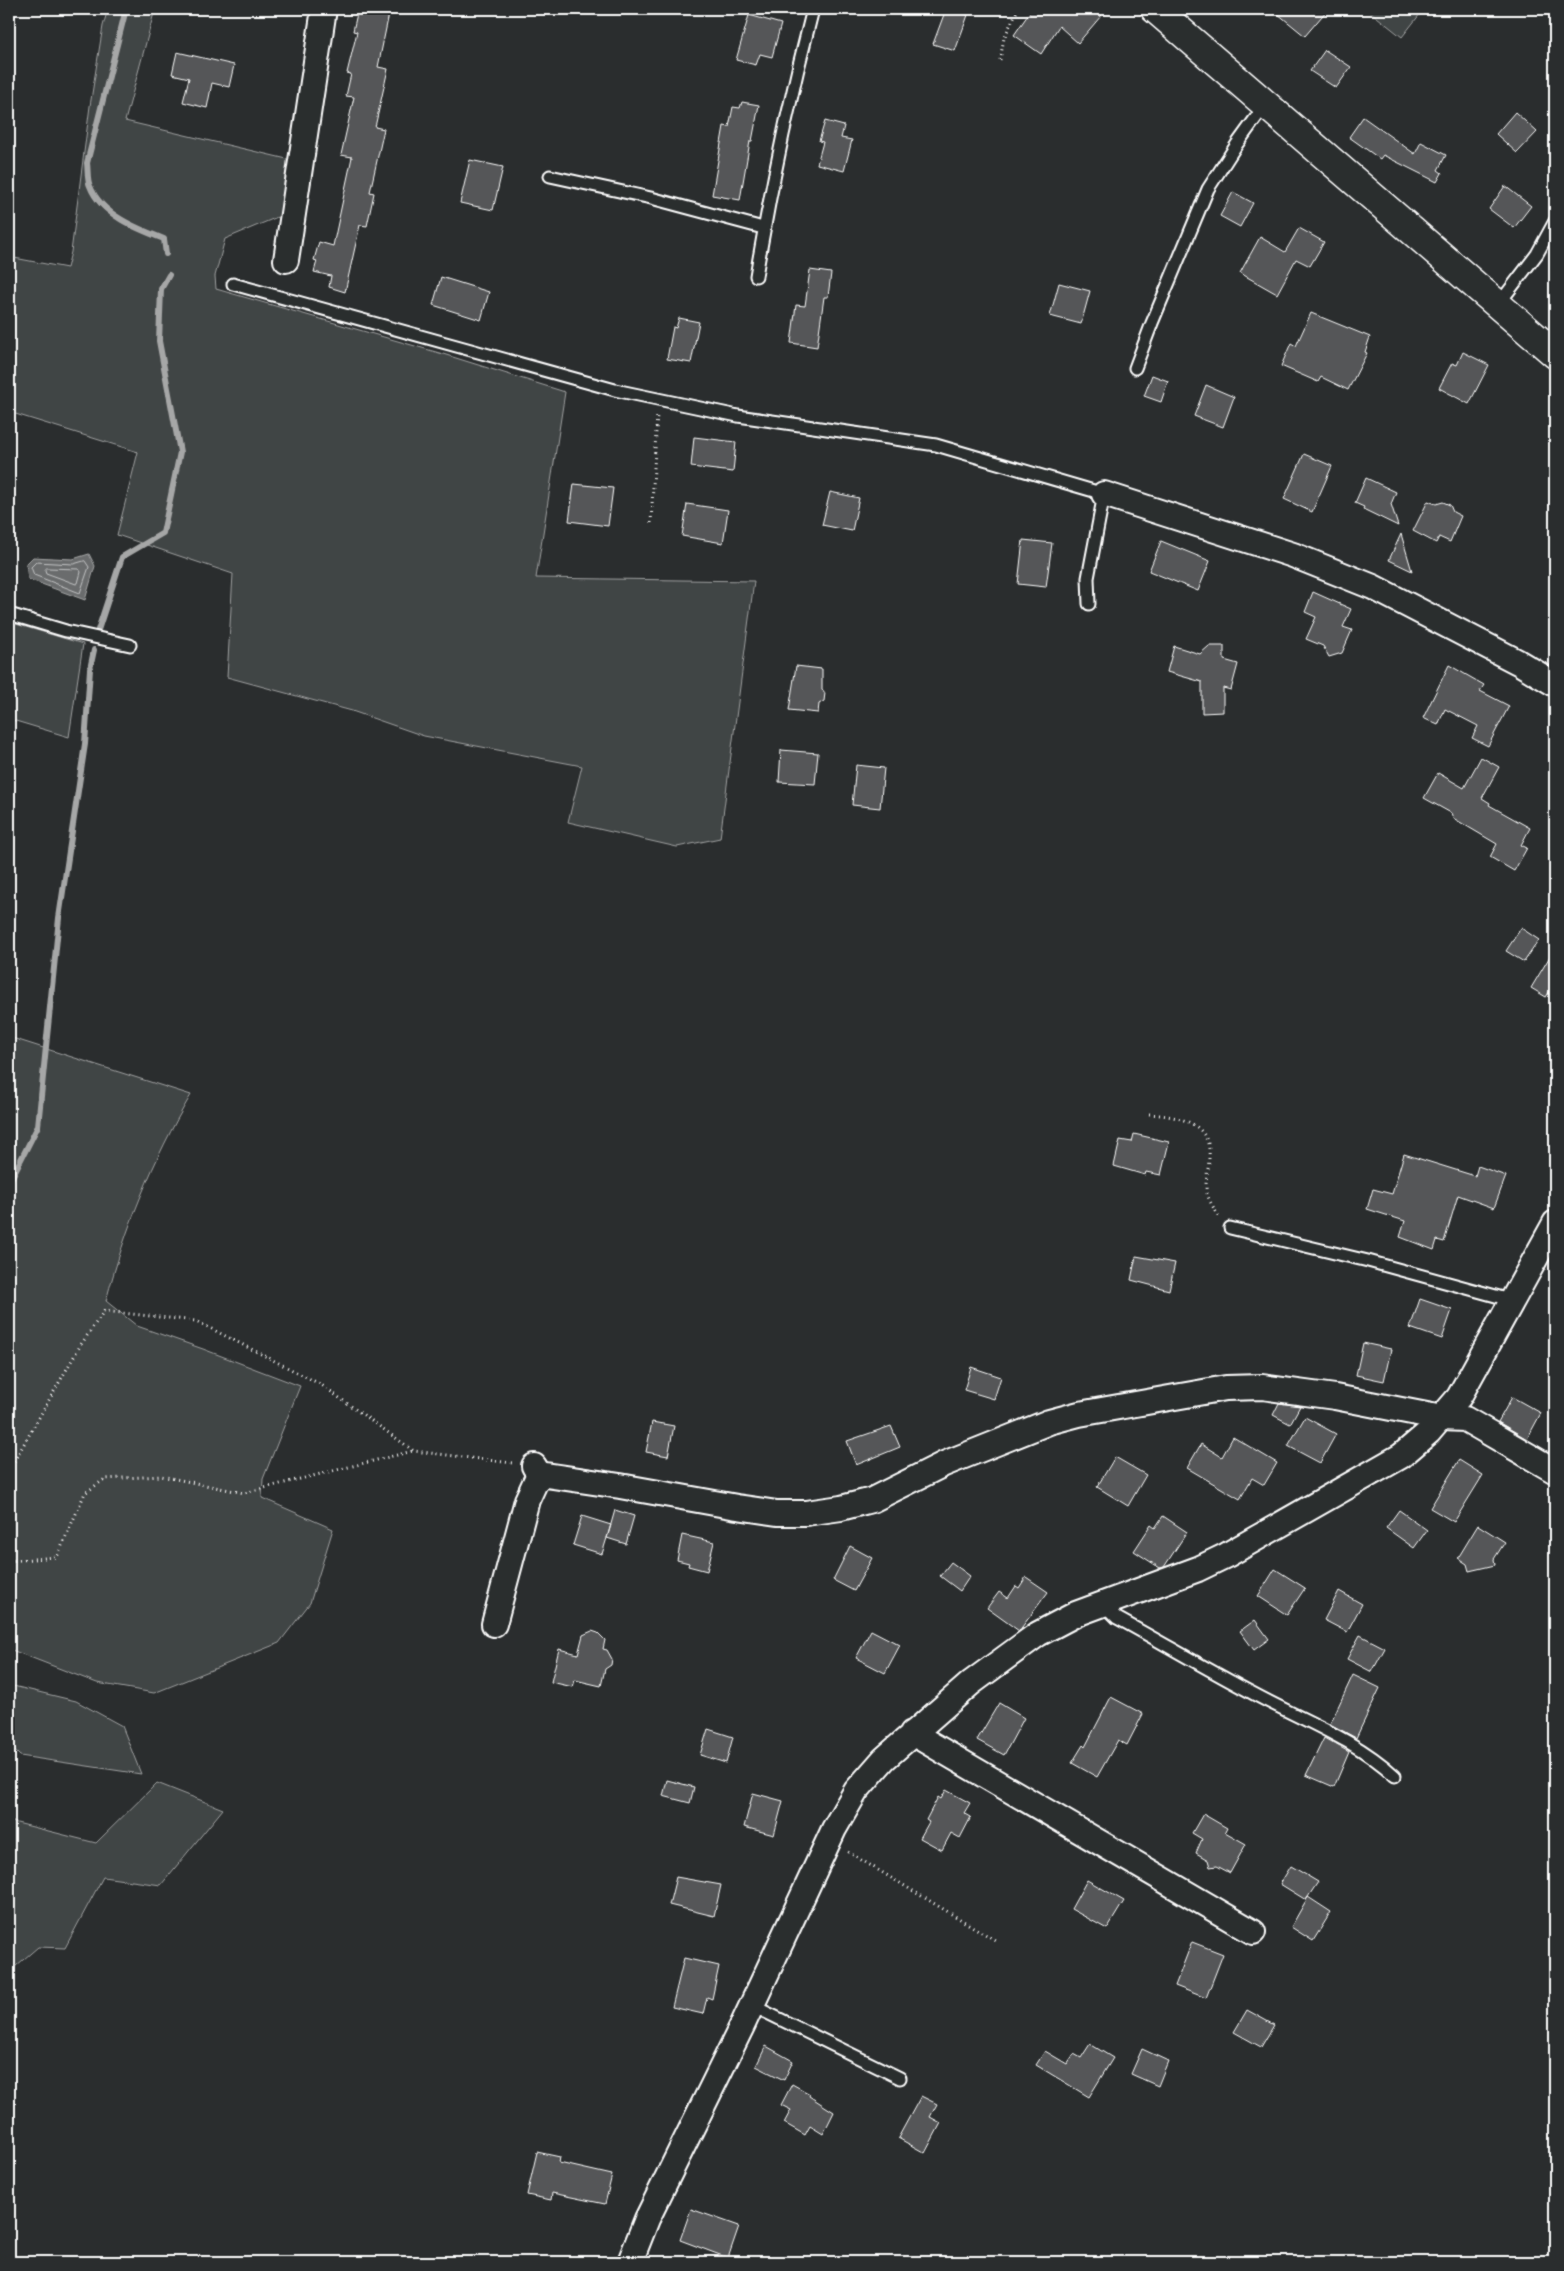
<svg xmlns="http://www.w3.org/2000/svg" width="1564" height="2271" viewBox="0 0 1564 2271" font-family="Sriracha,sans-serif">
	<rect width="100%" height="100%" fill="#2a2d2e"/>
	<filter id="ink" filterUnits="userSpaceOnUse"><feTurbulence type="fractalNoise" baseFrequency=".02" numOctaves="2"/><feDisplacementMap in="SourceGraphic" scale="10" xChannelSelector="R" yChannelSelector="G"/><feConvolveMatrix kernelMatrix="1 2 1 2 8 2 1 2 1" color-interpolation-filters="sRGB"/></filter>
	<g filter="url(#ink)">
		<path fill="#414445" stroke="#a0a2a2" d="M108,9h47l-30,112 162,38v54l-62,26 -10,37 1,13 227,65 122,38 -29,186 218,3 -34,257 -43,9 -109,-25 14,-56 -158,-30 -72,-25 -125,-34 6,-103 -116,-39 21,-83 -129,-40v-155l58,11 4,-16 19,-146 13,-80z
			M1367,9h57l-22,28z
			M9,622l74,22 -14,93 -60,-18z
			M9,1037l182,58c-38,64 -66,134 -85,206l31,25 66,23 97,37 -37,93 -1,19 71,31 -23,74 -31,40 -125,50 -57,-10 -88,-34z
			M9,1685l67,16 46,25 19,48 -121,-18 -11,-11z
			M157,1783l66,26 -62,76 -58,-8 -38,71 -27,-1 -29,25v-151l87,22z"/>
		<path fill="#6a6c6d" stroke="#a6a7a7" d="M89,554l6,12 -10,34 -57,-21 -2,-15 7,-7 40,2z"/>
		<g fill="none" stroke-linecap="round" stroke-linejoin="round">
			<path stroke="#c3c4c5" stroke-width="1" d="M85,561l4,6 -9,26 -46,-18 -3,-8 5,-5 37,2z
				M47,568l32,1 2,3 -3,11 -2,1 -30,-11 -1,-3z"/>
			<path stroke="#a6a7a7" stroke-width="6" d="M126,9l-39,154c1,7 0,17 3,23 11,29 48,43 74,53l2,15
				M98,630l24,-73 41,-24 17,-81 -21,-111 2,-52 8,-14
				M9,1183l29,-57 21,-208 26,-174 5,-75 4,-19"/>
		</g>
		<path fill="#555758" stroke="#fff" d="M358,9h32l-12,58 10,2 -13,58 9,2 -14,63 4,1 -7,33 -7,-1 -15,67 -16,-5 2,-11 -17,-4 3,-11 -3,-1 5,-18 14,4 19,-89 -11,-2 13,-58 -8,-1 5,-22 -4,-1 10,-41 -4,-1z
			M946,9h6l16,6 -13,36 -22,-7z
			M1032,9h75l-29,34 -19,-17 -18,28 -27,-19z
			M1272,9h56l-23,27z
			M749,15l32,9 -9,33 -12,-3 -4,11 -20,-5z
			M1325,50l26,17 -15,21 -26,-17z
			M177,52l57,13 -5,22 -17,-4 -5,25 -24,-6 6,-24 -17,-4z
			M742,102l17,3 -7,36h-2l-10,59 -28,-5 12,-69 5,1 4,-20 7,1z
			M1515,112l22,20 -20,21 -21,-19z
			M1363,117l52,37 6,-12 25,13 -8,15 4,3 -5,9 -54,-27 -3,4 -31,-22z
			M825,121l19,5 -3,12 11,2 -8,31 -27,-7 6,-22 -4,-1z
			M470,160l33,7 -10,43 -33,-7z
			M1505,186l26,20 -17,22 -25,-19z
			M1233,192l20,11 -13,24 -20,-11z
			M1299,228l25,14 -14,24 -14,-7 -19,35 -37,-21 20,-36 25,15z
			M810,270l21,3 -3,24h-4l-7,50 -26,-4 5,-38 9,1z
			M441,277l48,15 -8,28 -48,-15z
			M1059,283l31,8 -9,33 -31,-8z
			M1311,313l59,24 -5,15 2,1 -19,37 -27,-13 -3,5 -37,-16 10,-23 5,3z
			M679,318l20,4 -8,41 -24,-4 6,-32 3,1z
			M1463,352l26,13 -20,39 -30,-16 13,-25 5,2z
			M1152,375l16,6 -7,21 -17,-6z
			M1206,385l28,12 -11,30 -29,-11z
			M694,437l42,5 -3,30 -42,-5z
			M1304,454l28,12 -20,46 -28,-13z
			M1366,478l30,14 -5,12 7,22 -35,-17 1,-2 -9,-4z
			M574,484l39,4 -5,38 -39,-5z
			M830,492l29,6 -7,33 -30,-6z
			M1428,501l8,3 7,-2 7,3 3,7 8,4 -11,26 -11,-5 -3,6 -23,-12z
			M687,504l41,6 -5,33 -41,-7z
			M1401,534l11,37 -23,-11z
			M1023,540l29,3 -6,44 -28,-3z
			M1161,541l49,20 -12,30 -49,-20z
			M1313,592l38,17 -8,18 9,3 -10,23 -13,4 -6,-11 -17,-7 10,-22 -11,-5z
			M1174,646l26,8 9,-8h15v14l14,4 -7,26 -8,-2v24l-21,1v-31l-35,-10z
			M1449,665l35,20 -4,6 29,15 -21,40 -16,-8 6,-12 -33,-17 -7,16 -15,-7z
			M796,666l26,3v20l3,4 -1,8 -5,3 -1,9 -29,-3z
			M781,750l37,3 -3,31 -36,-2z
			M1481,757l18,10 -17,31 8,5 -1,2 41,23 -9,17 6,3 -13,23 -24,-14 7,-13 -44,-26 -2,-5 -27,-15 14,-25 26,15z
			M856,765l28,3 -4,40 -28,-3z
			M1521,928l18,12 -15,22 -18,-11z
			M1555,948v35l-9,14 -15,-9z
			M1134,1134l35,8 -8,33 -15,-3 -1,3 -31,-9 6,-26 12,2z
			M1404,1154l71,22 3,-10 28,10 -12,32 -36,-13 -14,47 -7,-2 -3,10 -34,-13 5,-16 -38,-12 6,-20 19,5z
			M1136,1256l39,7 -6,27 -38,-10z
			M1420,1299l32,11 -10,29 -32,-11z
			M1363,1343l28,6 -7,32 -28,-6z
			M971,1367l30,10 -7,22 -30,-9z
			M1512,1397l29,16 -14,26 -29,-17z
			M1279,1403l21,3 -10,18 -17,-9z
			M1305,1417l31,17 -16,29 -32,-17z
			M652,1422l22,4 -6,30 -22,-4z
			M891,1426l9,21 -44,18 -9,-24z
			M1233,1437l44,26 -13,22 -12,-7 -12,21 -53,-31 14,-24 21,13z
			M1115,1457l31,18 -18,31 -31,-19z
			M1459,1460l24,15 -29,47 -24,-14z
			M615,1510l19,6 -8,28 -19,-6z
			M1399,1510l28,20 -13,18 -28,-20z
			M582,1516l29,9 -9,29 -29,-9z
			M1163,1516l24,16 -23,35 -4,1 -26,-17 17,-26 4,3z
			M1478,1525l27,17 -11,17 1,6 -26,6 -2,-7 -9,-6z
			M682,1535l32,7 -7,29 -19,-5 1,-3 -12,-3z
			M850,1546l22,12 -18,33 -21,-11z
			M951,1562l19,14 -10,15 -20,-15z
			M1275,1569l30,19 -18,27 -29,-19z
			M1026,1577l22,15 -29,39 -32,-23 12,-16 9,6 8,-12 3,2z
			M1339,1591l23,13 -15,28 -23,-12z
			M1255,1620l14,19 -15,11 -14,-19z
			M871,1630l29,15 -15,28 -29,-15z
			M592,1631l6,2 7,7 -2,9 4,1 5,9 -1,6 -6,4 -4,17 -26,-6 -2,7 -22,-5 8,-33 19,5 5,-19z
			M1360,1635l25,13 -13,24 -25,-13z
			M1353,1675l27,13 -24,50 -26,-14z
			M1111,1697l32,17 -16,31 -9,-5 -21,37 -25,-14 11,-18 2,2z
			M999,1703l25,15 -20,37 -27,-15z
			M708,1729l25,8 -7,26 -26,-8z
			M1324,1738l25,14 -15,35 -28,-12z
			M667,1780l27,7 -4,16 -27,-7z
			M946,1790l24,13 -6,10 7,4 -11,21 -9,-5 -9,17 -22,-12 9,-16 -3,-2 12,-23 3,2z
			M753,1793l30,8 -9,34 -30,-8z
			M1203,1814l24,14 -2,4 21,12 -16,29 -13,-7 -7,1 -2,-7 -12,-7 6,-14 -10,-6z
			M1291,1866l27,16 -12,18 -26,-16z
			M676,1877l45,8 -7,31 -45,-11z
			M1087,1880l37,21 -17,28 -36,-20z
			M1308,1897l23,15 -18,29 -22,-14z
			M1192,1942l31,12 -17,44 -31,-12z
			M684,1958l35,8 -7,33 -5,-2 -4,17 -31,-7z
			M1247,2010l27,15 -13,22 -27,-15z
			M1090,2044l23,14 -24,39 -53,-32 9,-14 22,13 7,-10 7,4z
			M766,2046l27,15 -9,19 -28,-14z
			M1142,2049l26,12 -10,25 -27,-12z
			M792,2084l18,10 -1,2 25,16 -11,22 -13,-8 -5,9 -21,-12 7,-13 -10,-5z
			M921,2096l16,8 -7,13 11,6 -16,30 -27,-15z
			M537,2152l23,5 -1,6 53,12 -7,29 -53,-11 -1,7 -24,-5z
			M691,2209l48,17 -11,32 -48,-18z"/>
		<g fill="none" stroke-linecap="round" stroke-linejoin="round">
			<defs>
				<path id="lane" d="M550,176l101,22 112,30
					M756,276c15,-90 34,-179 57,-267
					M233,284l382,106 123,26 198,29 168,49 -16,84 1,26
					M1498,305l39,-51 18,-33
					M1135,368l17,-45 56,-134 29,-45 29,-40
					M9,614l57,17 64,14
					M1230,1228l138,33 146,40
					M1103,1604l14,14c46,25 91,52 137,76 48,26 101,45 141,82
					M751,2005l149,73"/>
				<path id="street" d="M286,260l38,-251
					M1104,494l189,61 80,32 145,75 37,22
					M534,1466l5,8 81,12 117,21 40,6h29l35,-5 31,-8 72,-36 105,-42 30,-8 147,-26 36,-1 73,10 107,21 23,1 90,52
					M494,1624l33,-124 12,-26
					M912,1733l341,199
					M630,2262l17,-43 96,-195 91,-195 22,-38 28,-32 87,-76 67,-49 38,-20 122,-45 29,-14 174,-99 28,-24 30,-35 96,-174"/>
				<path id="secondary" d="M1155,9l400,345"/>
			</defs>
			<use href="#lane" stroke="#fff" stroke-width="15"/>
			<use href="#street" stroke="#fff" stroke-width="28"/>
			<use href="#secondary" stroke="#fff" stroke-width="31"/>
			<path stroke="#fff" stroke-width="3" stroke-dasharray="1 4" stroke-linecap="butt" d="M1000,60l4,-22 14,-29
				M651,523l6,-109
				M1149,1114c29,2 63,8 60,44 0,11 -5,24 -2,35 2,8 8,17 12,24
				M9,1470l71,-124 24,-35 92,10 124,63 94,67 98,12
				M9,1561l48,-4 28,-64 20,-14 56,-3 83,17 169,-42
				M848,1852l147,88"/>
			<use href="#lane" stroke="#2a2d2e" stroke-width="11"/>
			<use href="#street" stroke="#2a2d2e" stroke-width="24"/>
			<use href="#secondary" stroke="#2a2d2e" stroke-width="28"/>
		</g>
	</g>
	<rect width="1564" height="2271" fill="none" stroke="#2a2d2e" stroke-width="30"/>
	<rect x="15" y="15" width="1534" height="2241" fill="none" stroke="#fff" stroke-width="2" filter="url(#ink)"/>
</svg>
